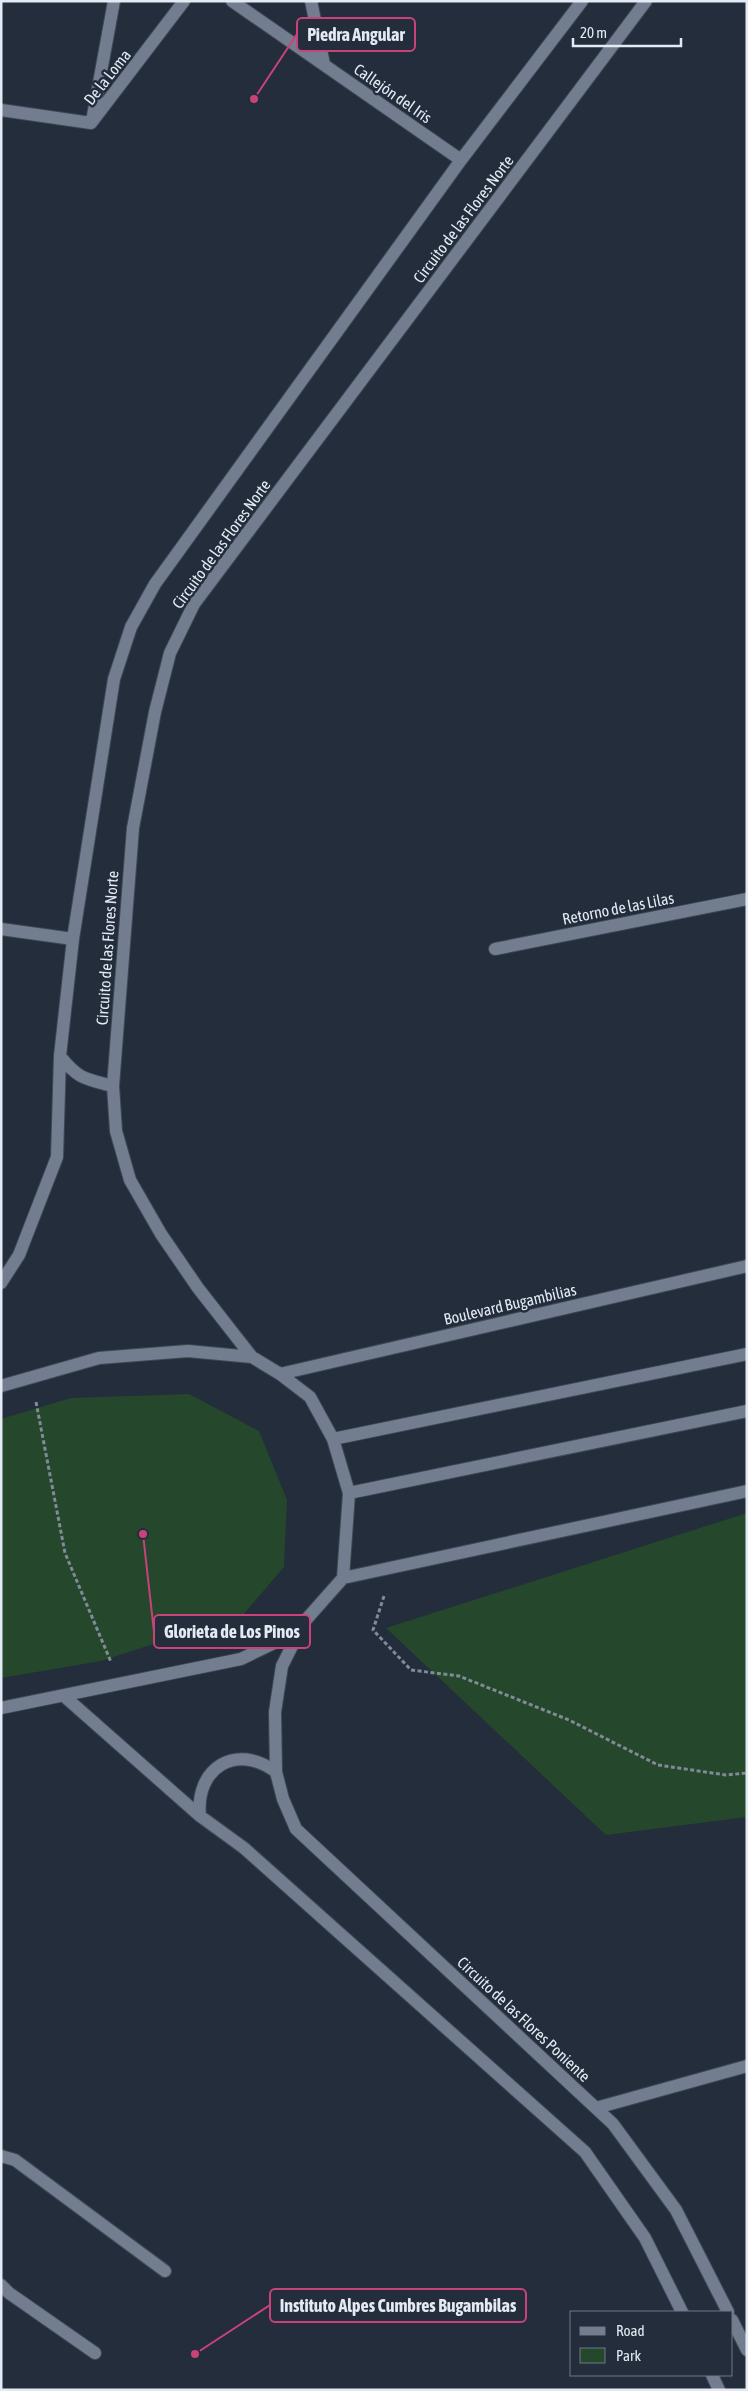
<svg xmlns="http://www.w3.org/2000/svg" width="748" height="2391" viewBox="0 0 748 2391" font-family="'Asap Condensed',sans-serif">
	<rect width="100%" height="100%" fill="#232d3c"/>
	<path fill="#25472c" d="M189,1394l70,37 28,69 -3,67 -41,48 -142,46 -100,17v-259l70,-21z
		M747,1513v304l-141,18 -220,-207z"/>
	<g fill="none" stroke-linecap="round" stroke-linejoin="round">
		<defs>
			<path id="minor" d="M232,1l229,159
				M311,1l13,63
				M1,110l90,13
				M92,121l22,-120
				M91,123l93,-122
				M1,929l72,10
				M495,949l252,-50
				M60,1056c18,23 25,23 53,30
				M1,1283l18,-28 38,-98 3,-101 13,-117 41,-260 17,-52 24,-43 306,-424 121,-159
				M252,1357l-54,-69 -37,-54 -31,-54 -14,-49 -3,-45 20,-258 22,-116 15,-59 24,-49 452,-603
				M280,1374l467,-108
				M1,1386l98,-28 89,-7 64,6 28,17 30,23 23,42 16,54 -6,85 -39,44 -30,21 -33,16 -240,49
				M333,1439l414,-85
				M349,1493l398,-82
				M343,1578l404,-87
				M303,1624l-21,42 -7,46 1,60 7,27 13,30 317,295 63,86 52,102
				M64,1696l136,120 44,32 341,304 60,86 37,74
				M200,1816c-5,-48 36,-74 76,-44
				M596,2108l151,-42
				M1,2156l14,4 150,111
				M1,2285l8,8 86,60
				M732,2320l15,30
				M712,2375l7,15"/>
		</defs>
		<use href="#minor" stroke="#404855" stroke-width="14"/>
		<path stroke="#818a96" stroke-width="3" stroke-dasharray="4 2.5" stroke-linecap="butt" d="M36,1402l29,151 46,109
			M384,1596l-11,34 38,40 48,6 110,44 89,45 68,10 21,-2"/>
		<use href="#minor" stroke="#727e90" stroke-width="12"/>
	</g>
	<g text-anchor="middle" stroke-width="5" stroke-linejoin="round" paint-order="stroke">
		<g font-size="16" fill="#e3eaf4" stroke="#232d3c">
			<text transform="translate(107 77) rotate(-52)" y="6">De la Loma</text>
			<text transform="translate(393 93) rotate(35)" y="6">Callejón del Iris</text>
			<text transform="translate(463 219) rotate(-53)" y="6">Circuito de las Flores Norte</text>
			<text transform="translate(221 544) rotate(-54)" y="6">Circuito de las Flores Norte</text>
			<text transform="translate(618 908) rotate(-11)" y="6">Retorno de las Lilas</text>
			<text transform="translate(107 948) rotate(-86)" y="6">Circuito de las Flores Norte</text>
			<text transform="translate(510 1304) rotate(-13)" y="6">Boulevard Bugambilias</text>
			<text transform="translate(524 2019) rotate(43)" y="6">Circuito de las Flores Poniente</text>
		</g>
	</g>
	<path fill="none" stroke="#c9427a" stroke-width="2" d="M254 99L297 34M143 1534L154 1632M195 2354L270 2305"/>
	<g fill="#c9427a" stroke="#232d3c" stroke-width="2">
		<circle cx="254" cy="99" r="5"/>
		<circle cx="143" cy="1534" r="5"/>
		<circle cx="195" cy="2354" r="5"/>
	</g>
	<g fill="#232d3c" stroke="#c9427a" stroke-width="2">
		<rect x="297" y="18" width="118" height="33" rx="5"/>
		<rect x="154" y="1615" width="156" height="33" rx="5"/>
		<rect x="270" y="2289" width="256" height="33" rx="5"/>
	</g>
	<g font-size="18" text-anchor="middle" font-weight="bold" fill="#e3eaf4">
		<text x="356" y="41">Piedra Angular</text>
		<text x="232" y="1638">Glorieta de Los Pinos</text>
		<text x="398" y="2312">Instituto Alpes Cumbres Bugambilas</text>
	</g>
	<rect width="748" height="2391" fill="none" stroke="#e3eaf4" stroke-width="5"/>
	<rect x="570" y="2311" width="162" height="65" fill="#232d3c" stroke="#707986"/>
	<rect x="580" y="2327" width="25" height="8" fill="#727e90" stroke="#707986"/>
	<text x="616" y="2336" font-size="15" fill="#e3eaf4">Road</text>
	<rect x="580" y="2348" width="25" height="15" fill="#25472c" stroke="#707986"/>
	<text x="616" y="2361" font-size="15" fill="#e3eaf4">Park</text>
	<path d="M573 38v8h108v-8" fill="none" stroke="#e3eaf4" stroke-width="2.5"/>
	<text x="580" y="38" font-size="15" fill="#e3eaf4" stroke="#232d3c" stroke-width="4" paint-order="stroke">20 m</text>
</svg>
